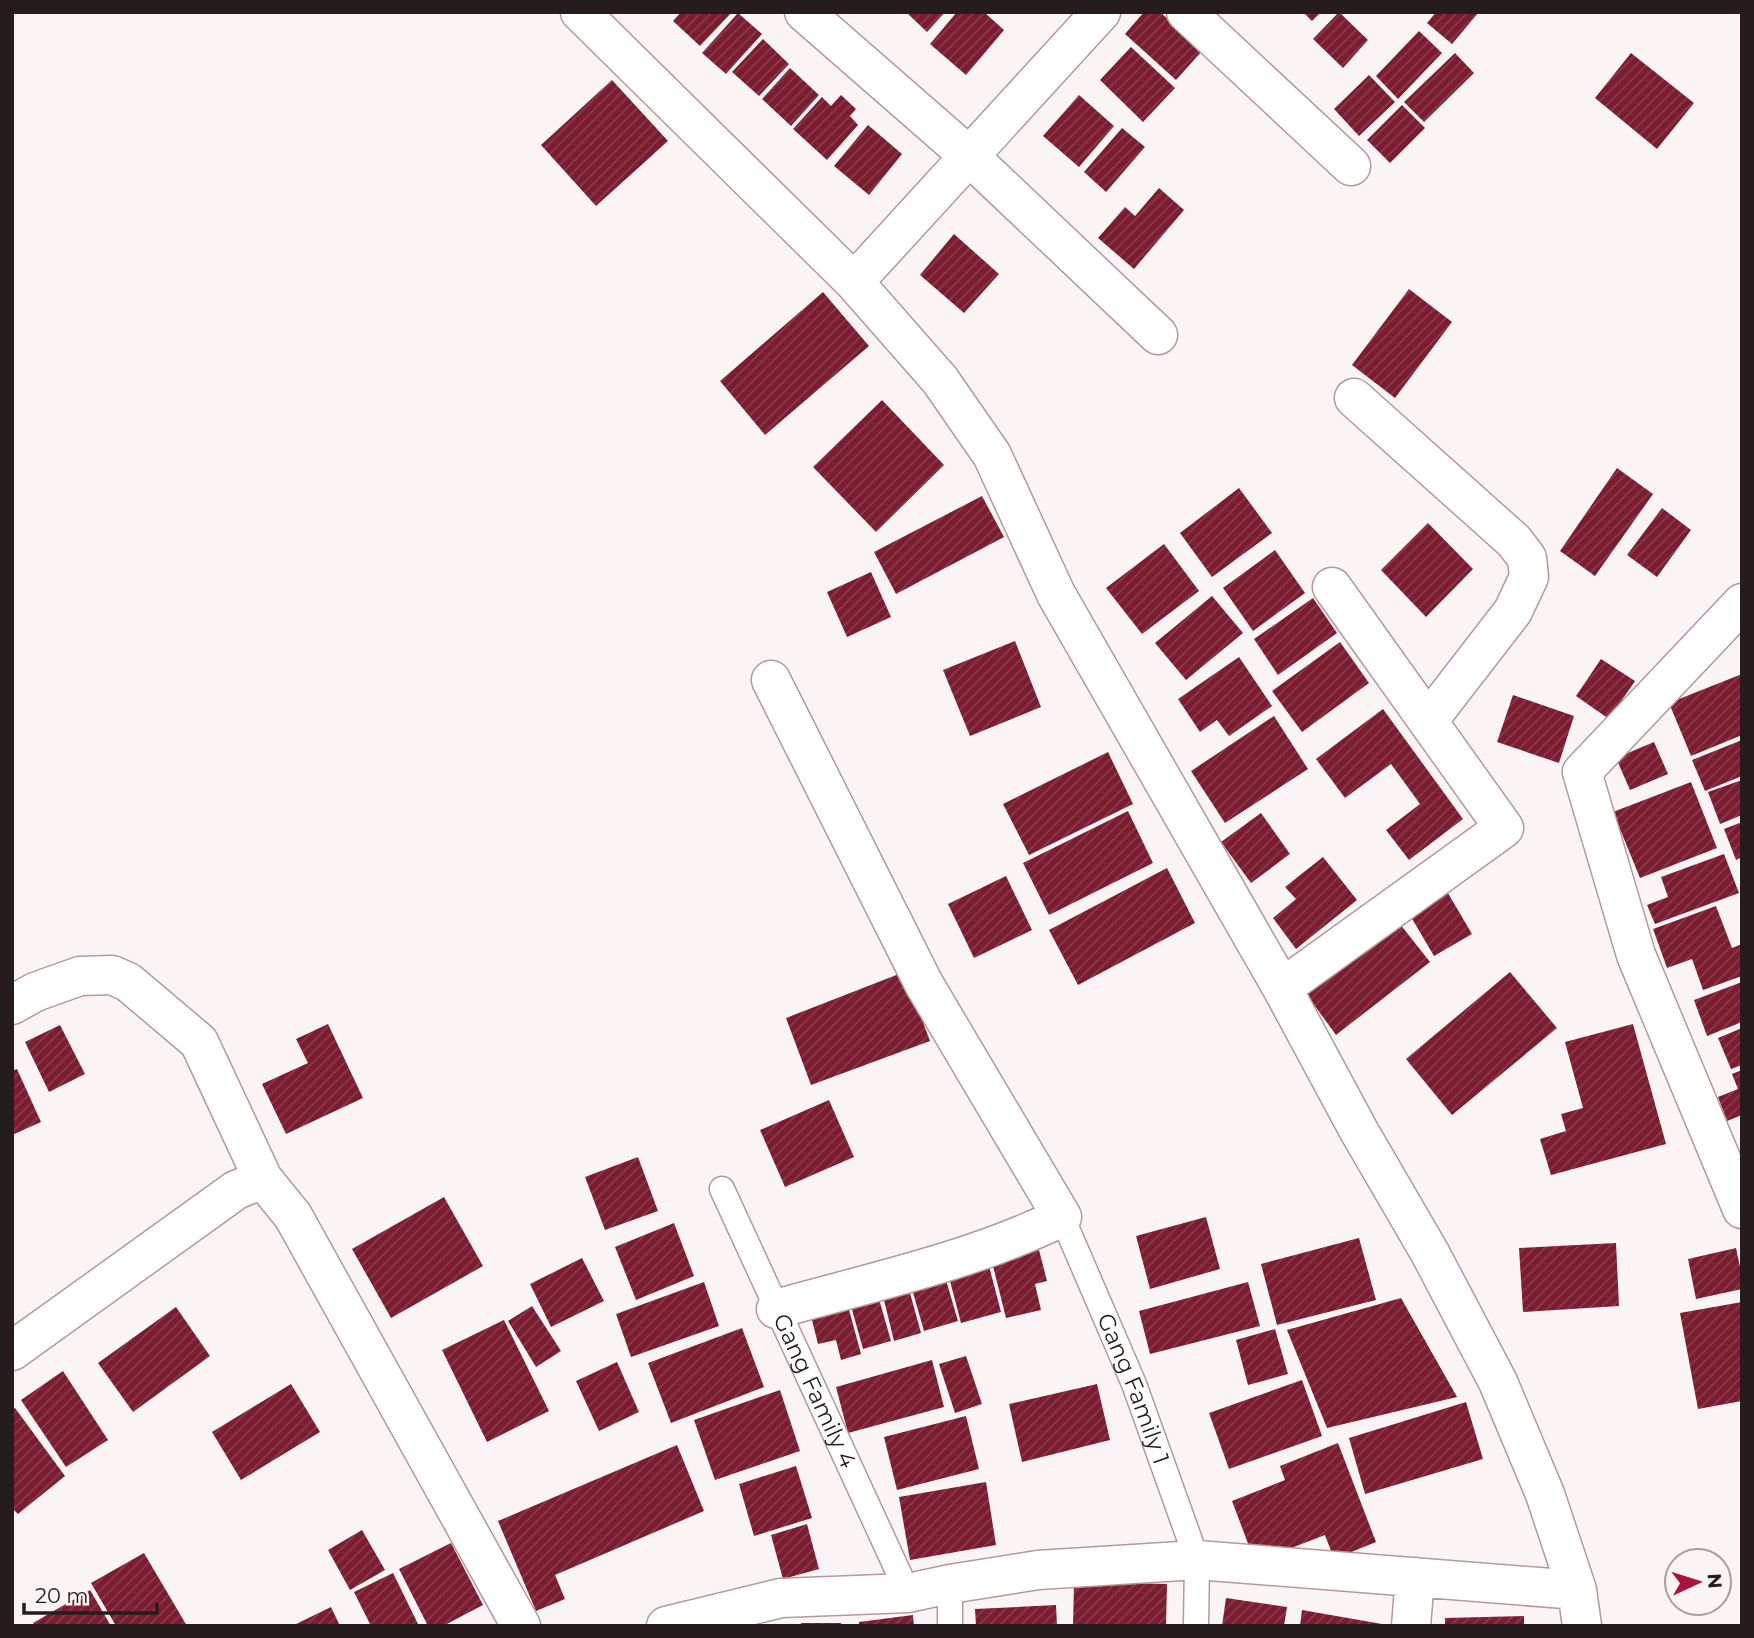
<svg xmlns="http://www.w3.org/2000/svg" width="1754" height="1638" viewBox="0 0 1754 1638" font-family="Montserrat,sans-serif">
	<defs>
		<pattern id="building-hatch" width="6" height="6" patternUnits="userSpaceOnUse" patternTransform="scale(1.75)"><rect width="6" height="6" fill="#7b1c31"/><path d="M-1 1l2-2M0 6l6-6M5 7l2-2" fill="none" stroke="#883c4d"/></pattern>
	</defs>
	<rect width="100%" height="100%" fill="#fbf4f5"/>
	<path fill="url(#building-hatch)" d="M681,12h51l-32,34 -27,-25z
		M906,12h39l-18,20z
		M957,12h27l20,18 -38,45 -36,-31z
		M1144,12h16l42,39 -26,29 -51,-46z
		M1303,12h18l-9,9z
		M1339,12l29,28 -25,28 -30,-29z
		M1436,12h43l-27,32 -25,-21z
		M738,13l24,21 -36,40 -24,-21z
		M1419,31l23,22 -44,46 -22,-23z
		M763,39l26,25 -30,32 -27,-24z
		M1131,47l44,41 -32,34 -43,-42z
		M1455,53l19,20 -50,49 -20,-20z
		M1631,53l63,50 -37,46 -62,-51z
		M790,68l29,27 -28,31 -29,-27z
		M1369,75l26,27 -36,34 -25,-27z
		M612,80l56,61 -72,65 -55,-61z
		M841,95l15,14 -6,7 8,9 -31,35 -34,-31 29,-32 9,9z
		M1079,95l35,31 -35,41 -36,-31z
		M1402,105l23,23 -35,35 -23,-23z
		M868,125l34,29 -33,41 -35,-29z
		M1122,128l23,19 -39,45 -22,-20z
		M1159,188l25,22 -50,59 -36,-31 27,-31 10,9z
		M954,234l45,40 -35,39 -44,-38z
		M1409,289l43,33 -57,76 -43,-33z
		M823,292l46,54 -104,89 -45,-54z
		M882,400l62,65 -68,67 -63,-65z
		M1617,468l36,26 -58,82 -35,-25z
		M1239,488l33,45 -60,44 -32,-44z
		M982,496l22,41 -108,57 -22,-42z
		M1662,508l29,22 -34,47 -30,-22z
		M1428,523l45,46 -47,48 -45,-47z
		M1164,544l35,47 -57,43 -36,-46z
		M1275,550l30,43 -52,38 -30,-43z
		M871,572l20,45 -44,20 -20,-45z
		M1212,596l31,37 -57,47 -31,-37z
		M1313,598l24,35 -59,42 -24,-36z
		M1015,641l26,66 -71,29 -27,-66z
		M1340,642l29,41 -67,49 -30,-41z
		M1239,657l33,49 -43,30 -12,-16 -17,12 -22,-33z
		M1601,659l34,22 -26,38 -33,-23z
		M1742,674v61l-51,21 -22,-53z
		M1513,695l61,21 -15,47 -62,-21z
		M1383,709l80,110 -54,41 -23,-30 34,-26 -29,-40 -46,34 -29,-39z
		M1274,716l34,53 -83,54 -34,-52z
		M1742,740v36l-37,15 -13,-31z
		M1654,742l14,32 -38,16 -14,-32z
		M1108,752l25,52 -104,51 -26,-51z
		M1742,780v35l-22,9 -12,-32z
		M1691,782l26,66 -77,30 -27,-66z
		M1128,811l25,52 -104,52 -26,-52z
		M1261,813l29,41 -39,29 -30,-41z
		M1742,822v35l-6,3 -12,-31z
		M1724,854l15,39 -84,31 -8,-19 21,-8 -7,-20z
		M1323,857l34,43 -61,49 -23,-31 23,-19 -11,-12z
		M1167,868l28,55 -117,62 -29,-55z
		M1006,876l26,54 -58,28 -26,-54z
		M1442,883l30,51 -38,22 -30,-51z
		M1716,906l16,42 10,-4v32l-39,14 -11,-31 -25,9 -14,-39z
		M1396,919l34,43 -94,73 -32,-44z
		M904,972l26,69 -119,44 -25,-67z
		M1510,972l47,56 -105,87 -46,-56z
		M1742,982v40l-35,14 -13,-36z
		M328,1024l35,74 -77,36 -24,-50 46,-21 -12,-24z
		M1633,1024l33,120 -115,31 -11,-36 26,-8 -5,-17 22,-6 -18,-66z
		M60,1025l25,49 -36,18 -24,-50z
		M1742,1028v37l-11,4 -13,-31z
		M17,1069l24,53 -29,13v-64z
		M1742,1070v45l-15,6 -9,-24 20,-8 -6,-15z
		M829,1100l25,57 -69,30 -25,-57z
		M638,1157l20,54 -53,19 -20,-53z
		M444,1197l39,69 -92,52 -39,-69z
		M1206,1217l14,52 -70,20 -14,-53z
		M674,1223l20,53 -58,24 -21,-53z
		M1359,1238l17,62 -99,25 -16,-61z
		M1616,1243l3,63 -96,6 -4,-64z
		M1736,1248l6,28v13l-46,10 -8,-40z
		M1039,1250l8,31 -12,3 6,26 -35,8 -14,-56z
		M582,1258l22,43 -53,26 -21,-43z
		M989,1266l12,46 -40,11 -12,-46z
		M946,1280l12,41 -34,10 -12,-42z
		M704,1282l15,44 -88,31 -15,-43z
		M1248,1282l12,44 -110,28 -11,-43z
		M910,1293l11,40 -27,8 -10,-41z
		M1401,1298l56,99 -130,31 -40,-98z
		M879,1299l12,42 -28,8 -12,-43z
		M1742,1302v99l-44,8 -18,-96z
		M532,1306l29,45 -25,16 -28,-46z
		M848,1306l13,48 -20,6 -5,-20 -18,4 -7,-28z
		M176,1307l34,49 -77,56 -35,-49z
		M504,1320l45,91 -62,31 -45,-92z
		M742,1328l22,59 -93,36 -23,-60z
		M1275,1329l13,45 -40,11 -12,-45z
		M966,1356l16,48 -27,9 -16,-49z
		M932,1360l12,47 -96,26 -12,-46z
		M617,1362l22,50 -40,19 -23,-50z
		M63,1371l45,69 -42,27 -45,-67z
		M1302,1380l20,56 -93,33 -20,-56z
		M291,1384l29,48 -79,48 -29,-48z
		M1097,1384l13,56 -88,22 -13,-58z
		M780,1390l20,61 -85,29 -21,-60z
		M1466,1402l17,57 -118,35 -16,-56z
		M15,1408l50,68 -47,38 -6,-6v-98z
		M966,1416l13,53 -82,21 -13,-53z
		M1338,1443l38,99 -42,17 -9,-24 -70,27 -23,-61 53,-21 -5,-14z
		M677,1445l27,66 -149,64 10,24 -29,12 -38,-90z
		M796,1466l16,52 -58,18 -15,-52z
		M986,1482l10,63 -86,15 -11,-63z
		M807,1524l12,45 -36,10 -12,-44z
		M362,1530l23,40 -35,20 -22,-40z
		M451,1543l32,62 -40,21h-15l-29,-57z
		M144,1553l43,73h-71l-25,-43z
		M393,1573l26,53h-48l-17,-34z
		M1074,1582l93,2 -1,42h-93z
		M90,1590l21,36h-76l-2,-3z
		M1226,1598l61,9 -3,19h-62z
		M1056,1605l1,21h-81l-1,-17z
		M331,1607l9,19h-48z
		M1302,1610l80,14v2h-82z
		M913,1615l1,11h-55v-4z
		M1524,1616v10h-79v-8z
		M801,1623h40v3h-40z"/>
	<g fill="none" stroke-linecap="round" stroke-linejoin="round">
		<defs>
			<g id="lane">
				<path id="s1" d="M722,1189l186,404"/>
				<path id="s2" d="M1062,1217l72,167 63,176 -1,66"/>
				<path d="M950,1584v42"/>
			</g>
			<path id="street" d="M580,12l274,270 86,98 52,75 64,139 226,394 77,143 71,122 68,129 47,112 32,96 5,36
				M804,12l165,144 189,179
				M1186,12l165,154
				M854,282l247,-270
				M1354,398l160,143 13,17 2,19 -16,34 -85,110
				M1742,603l-160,169 54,183 106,254
				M771,680l153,304 138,233c-90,44 -190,65 -286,92
				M1282,988l222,-160 -172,-241
				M12,1005l23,-13 45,-16 32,-1 16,7 71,60 64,137 30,37 228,410
				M12,1351l224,-161 27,-11
				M666,1626l115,-28 127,-5 42,-9 88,-14 159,-10 380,30
				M1411,1626l4,-49"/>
		</defs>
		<use href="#lane" stroke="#b7989a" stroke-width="27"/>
		<use href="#street" stroke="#b7989a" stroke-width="41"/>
		<use href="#lane" stroke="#fff" stroke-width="24"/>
		<use href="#street" stroke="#fff" stroke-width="38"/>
	</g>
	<g text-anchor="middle" stroke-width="7" stroke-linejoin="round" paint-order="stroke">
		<g font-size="23" fill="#271c1d" stroke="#fbf4f5">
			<text dy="8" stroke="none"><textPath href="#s2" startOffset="186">Gang Family 1</textPath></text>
			<text dy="8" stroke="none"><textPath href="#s1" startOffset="222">Gang Family 4</textPath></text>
		</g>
	</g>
	<rect width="1754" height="1638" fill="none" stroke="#271c1d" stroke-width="28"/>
	<g transform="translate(1698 1582) rotate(86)"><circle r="33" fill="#fbf4f5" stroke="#a69e9f" stroke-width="2"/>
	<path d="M0-5L12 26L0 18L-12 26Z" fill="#a9133d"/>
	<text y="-10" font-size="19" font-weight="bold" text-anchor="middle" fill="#271c1d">N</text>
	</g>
	<path d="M24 1603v10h133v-10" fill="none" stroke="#271c1d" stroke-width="3.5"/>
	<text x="35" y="1603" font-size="21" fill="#271c1d" stroke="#fbf4f5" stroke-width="5" paint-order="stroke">20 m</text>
</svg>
